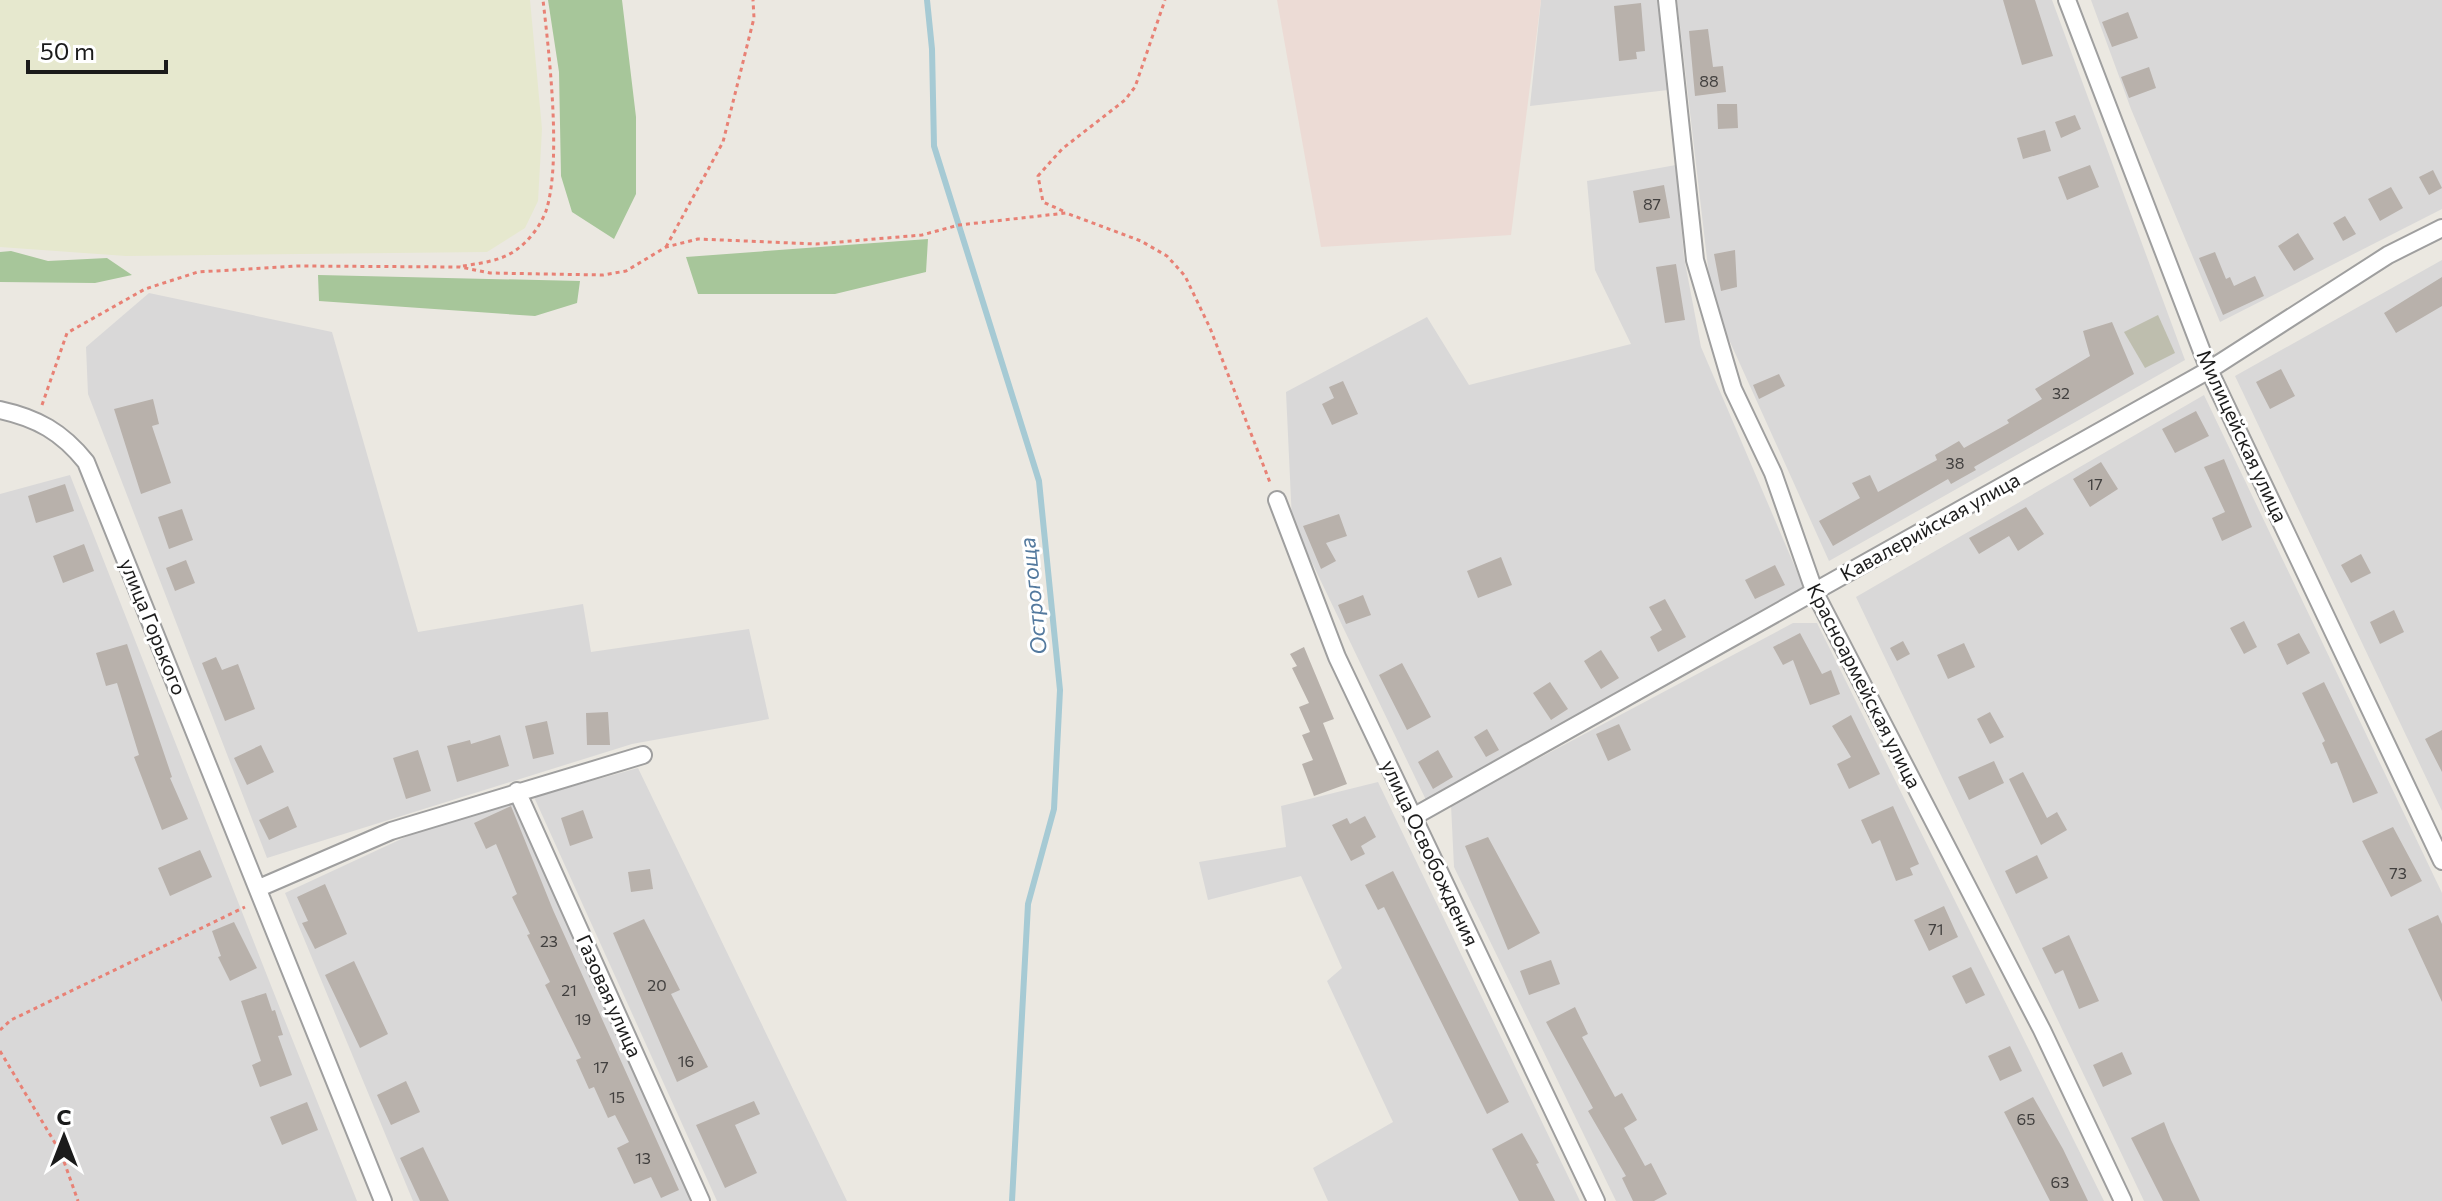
<svg xmlns="http://www.w3.org/2000/svg" width="2442" height="1201" viewBox="0 0 2442 1201" font-family="Commissioner,sans-serif">
	<rect width="100%" height="100%" fill="#ebe8e1"/>
	<path fill="#d9d8d8" d="M1541,0h117l10,90 -138,16z
		M1677,0h375l133,360 -356,201 -117,-259z
		M2091,0h351v209l-222,113 -89,-213z
		M1676,165l8,92 17,90 103,241 -378,212 -134,-279 -6,-129 141,-75 42,68 162,-41 -36,-74 -8,-89z
		M2442,260v551l-207,-435z
		M149,293l183,39 86,300 165,-28 8,48 158,-23 20,90 -137,25 -365,114 -179,-464 -2,-47z
		M2204,395l238,498v308h-298l-288,-604z
		M70,475l211,536 76,190h-357v-707z
		M1793,623h24l287,578h-488l-162,-334 -3,-62z
		M638,768l209,433h-130l-183,-404z
		M1378,782l202,419h-252l-15,-33 80,-46 -66,-141 15,-13 -41,-92 -93,24 -9,-38 87,-15 -5,-41z
		M511,800l180,401h-278l-128,-308 140,-65z"/>
	<path fill="#ecdbd5" d="M1277,0h264l-30,235 -190,12z"/>
	<path fill="#bebeae" d="M2158,315l17,38 -30,15 -21,-36z"/>
	<path fill="#e6e8ce" d="M0,0h530l12,129 -4,72 -13,27 -38,24 -361,4 -126,-9z"/>
	<path fill="#a7c69a" d="M548,0h74l14,117v77l-22,45 -42,-27 -11,-36 -2,-104z
		M928,239l-2,33 -91,22h-137l-12,-37z
		M11,251l37,10 59,-3 25,17 -37,8 -95,-1v-30z
		M318,275h1l261,6 -3,22 -42,13 -216,-15z"/>
	<g fill="none" stroke-linecap="round" stroke-linejoin="round">
		<path stroke="#a6cad4" stroke-width="6" d="M927,0l5,49 2,97 105,335 21,209 -6,119 -26,95 -16,297"/>
	</g>
	<path fill="#b8b1ab" d="M2003,0h32l18,56 -31,9z
		M1641,3l4,48 -9,1 1,7 -18,2 -5,-55z
		M2128,12l10,26 -26,9 -10,-25z
		M1708,29l5,38 10,-1 3,26 -31,4 -6,-65z
		M2149,67l7,21 -27,10 -8,-21z
		M1717,104h20l1,24 -20,1z
		M2075,115l6,14 -20,9 -6,-16z
		M2045,130l6,21 -28,8 -6,-21z
		M2090,165l9,22 -32,13 -9,-23z
		M2433,170l9,18 -13,7 -10,-18z
		M1664,185l6,33 -31,5 -6,-32z
		M2391,187l12,21 -23,13 -12,-22z
		M2345,216l11,18 -13,7 -10,-18z
		M2298,233l16,26 -20,12 -16,-25z
		M1735,250l2,37 -16,4 -7,-37z
		M2215,252l11,27 4,-2 4,9 21,-10 9,20 -41,19 -24,-57z
		M1676,264l9,56 -20,3 -9,-56z
		M2442,277v29l-46,27 -12,-20z
		M2112,322l22,52 -160,93 2,3 -25,14 -3,-5 -115,67 -14,-25 41,-23 -8,-15 18,-8 8,17 59,-32 -2,-5 24,-14 5,7 45,-25 -2,-3 35,-21 -7,-10 55,-33 -7,-25z
		M2281,369l14,27 -25,13 -14,-27z
		M1779,374l6,12 -26,13 -6,-14z
		M1343,381l15,33 -26,11 -10,-21 12,-6 -5,-11z
		M153,399l6,25 -7,2 19,57 -30,11 -27,-85z
		M2196,411l13,25 -34,17 -13,-24z
		M2224,459l28,68 -30,14 -10,-23 13,-6 -21,-45z
		M2101,462l17,27 -28,18 -17,-28z
		M65,484l9,27 -38,12 -8,-27z
		M2026,507l18,27 -26,17 -9,-15 -30,18 -10,-16z
		M182,509l11,31 -24,9 -11,-32z
		M1339,514l8,22 -21,7 10,18 -15,8 -18,-43z
		M84,544l10,27 -31,12 -10,-27z
		M2361,554l10,19 -20,10 -10,-18z
		M1501,557l11,28 -34,13 -11,-27z
		M186,560l9,23 -20,8 -9,-23z
		M1775,565l10,20 -30,14 -10,-19z
		M1363,595l8,20 -25,9 -8,-19z
		M1665,599l21,38 -28,15 -8,-15 12,-7 -13,-23z
		M2394,610l10,22 -24,12 -10,-22z
		M2244,621l13,26 -13,7 -14,-26z
		M1800,633l22,41 9,-4 9,24 -30,11 -17,-45 -10,5 -10,-18z
		M2299,633l11,20 -23,12 -10,-21z
		M1903,641l7,13 -13,7 -7,-13z
		M1964,643l11,24 -27,12 -11,-24z
		M127,644l45,133 -2,1 18,41 -26,11 -28,-73 5,-2 -22,-72 -11,3 -10,-33z
		M1304,647l30,72 -11,4 24,61 -33,12 -12,-32 11,-4 -11,-25 8,-3 -11,-25 10,-4 -17,-35 5,-2 -7,-12z
		M1601,650l18,28 -18,11 -17,-28z
		M216,657l6,13 16,-6 17,45 -30,12 -23,-58z
		M1402,663l29,54 -24,13 -28,-55z
		M1550,682l18,27 -17,11 -18,-27z
		M2324,682l54,111 -25,10 -16,-41 -6,2 -9,-21 3,-2 -23,-48z
		M608,712l2,33h-23l-1,-32z
		M1990,712l14,25 -14,7 -13,-25z
		M1851,715l29,59 -31,15 -12,-25 14,-7 -19,-31z
		M547,721l7,33 -21,5 -8,-33z
		M1619,724l12,26 -23,11 -12,-27z
		M1487,729l12,21 -13,7 -12,-20z
		M2442,730v42l-17,-33z
		M500,735l9,31 -52,16 -10,-36 23,-6 1,4z
		M261,745l13,27 -27,13 -13,-27z
		M418,750l13,41 -25,8 -13,-41z
		M1438,750l15,27 -20,12 -15,-27z
		M1994,761l10,22 -35,17 -11,-23z
		M2023,772l24,46 10,-6 10,18 -26,15 -32,-66z
		M288,806l9,21 -28,13 -10,-20z
		M511,806l42,104 126,280 -18,8 -10,-21 -17,7 -17,-36 12,-6 -14,-27 -7,3 -14,-31 -5,2 -13,-29 5,-2 -36,-73 5,-3 -23,-47 3,-1 -18,-37 5,-3 -21,-50 -10,5 -12,-26z
		M1893,806l26,58 -9,4 3,7 -17,6 -16,-41 -8,4 -11,-24z
		M583,810l10,28 -23,8 -9,-28z
		M1365,816l11,21 -15,9 4,8 -14,7 -19,-36 15,-7 3,6z
		M2393,827l29,54 -31,16 -29,-56z
		M1488,837l52,96 -32,17 -43,-104z
		M200,850l12,27 -42,19 -12,-28z
		M2037,855l11,23 -32,16 -11,-23z
		M650,869l3,20 -22,3 -3,-20z
		M1393,871l116,231 -22,12 -103,-207 -6,3 -13,-25z
		M325,884l22,50 -32,15 -13,-26 6,-2 -11,-24z
		M1944,906l14,31 -29,14 -15,-31z
		M2438,915l4,9v78l-34,-73z
		M644,919l36,71 -9,4 37,73 -31,15 -64,-149z
		M234,922l23,46 -27,13 -12,-24 3,-1 -9,-25z
		M2069,935l30,66 -20,8 -16,-39 -8,4 -13,-26z
		M1551,960l9,24 -31,11 -9,-24z
		M354,961l34,73 -28,14 -35,-73z
		M1971,967l14,28 -19,9 -14,-28z
		M266,993l6,18 3,-1 8,25 -5,1 14,39 -32,12 -8,-22 9,-4 -20,-60z
		M1575,1007l13,27 -6,3 33,60 7,-4 15,27 -13,8 21,38 6,-3 16,31 -13,7h-21l-11,-23 4,-2 -38,-65 5,-3 -47,-86z
		M2010,1046l12,25 -22,10 -12,-25z
		M2122,1052l10,22 -29,13 -10,-22z
		M406,1081l14,31 -29,13 -14,-30z
		M2033,1097l30,52 25,52h-38l-46,-89z
		M754,1101l6,13 -25,11 22,48 -32,15 -29,-63z
		M307,1102l11,28 -36,15 -12,-28z
		M2164,1122l7,18 29,61h-37l-32,-63z
		M1522,1133l17,30 -3,1 19,37h-36l-27,-52z
		M423,1147l26,54h-29l-20,-43z"/>
	<g fill="none" stroke-linecap="round" stroke-linejoin="round">
		<defs>
			<path id="street" d="M1667,0l28,260 38,129 40,84 42,120 227,437 81,171
				M2067,0l142,370 233,491
				M0,410c37,8 62,22 86,52l297,739
				M1277,500l60,157 259,544
				M517,791l184,410
				M1413,817l796,-447 179,-115 54,-27
				M259,888l132,-57 252,-76"/>
		</defs>
		<use href="#street" stroke="#9f9f9f" stroke-width="20"/>
		<path stroke="#e88175" stroke-width="3" stroke-dasharray="4 4" stroke-linecap="butt" d="M1063,211l-20,-9 -5,-26 24,-27 63,-49 10,-13 30,-87
			M666,247l57,-105 31,-124 -1,-18
			M463,266c18,-3 38,-5 53,-16 13,-9 25,-25 30,-39 16,-49 3,-159 -3,-211
			M42,405l25,-72 78,-44 53,-17 100,-6 162,1 30,6 113,2 23,-4 40,-24 32,-8 118,5 106,-9 37,-10 107,-12 75,28 26,15 18,20 25,52 61,157
			M0,1030l11,-10 234,-113
			M0,1051l61,102 17,48"/>
		<use href="#street" stroke="#fff" stroke-width="16"/>
	</g>
	<g text-anchor="middle" stroke-width="6" stroke-linejoin="round" paint-order="stroke">
		<g font-size="16" fill="#42403f">
			<text x="1709" y="87">88</text>
			<text x="1652" y="210">87</text>
			<text x="2061" y="399">32</text>
			<text x="1955" y="469">38</text>
			<text x="2095" y="490">17</text>
			<text x="2398" y="879">73</text>
			<text x="1936" y="935">71</text>
			<text x="549" y="947">23</text>
			<text x="657" y="991">20</text>
			<text x="569" y="996">21</text>
			<text x="583" y="1025">19</text>
			<text x="686" y="1067">16</text>
			<text x="601" y="1073">17</text>
			<text x="617" y="1103">15</text>
			<text x="2026" y="1125">65</text>
			<text x="643" y="1164">13</text>
			<text x="2060" y="1188">63</text>
		</g>
		<g font-size="20" fill="#1b1b1b" stroke="#fff">
			<text transform="translate(2242 436) rotate(65)" y="7">Милицейская улица</text>
			<text transform="translate(1930 527) rotate(-29)" y="7">Кавалерийская улица</text>
			<text transform="translate(153 627) rotate(68)" y="7">улица Горького</text>
			<text transform="translate(1864 686) rotate(63)" y="7">Красноармейская улица</text>
			<text transform="translate(1430 853) rotate(65)" y="7">улица Освобождения</text>
			<text transform="translate(609 996) rotate(66)" y="7">Газовая улица</text>
		</g>
		<g font-size="22" font-style="italic" fill="#53799e" stroke="#fff">
			<text transform="translate(1033 596) rotate(-96)" y="8">Острогоща</text>
		</g>
	</g>
	<g transform="translate(64 1137)" stroke="#ffffff" stroke-width="6" paint-order="stroke">
	<path d="M0-6L14 30L0 20L-14 30Z" fill="#1b1b1b"/>
	<text y="-12" font-size="22" font-weight="bold" text-anchor="middle" fill="#1b1b1b">С</text>
	</g>
	<path d="M28 60v12h138v-12" fill="none" stroke="#1b1b1b" stroke-width="4"/>
	<text x="40" y="60" font-size="24" fill="#1b1b1b" stroke="#ffffff" stroke-width="6" paint-order="stroke">50 m</text>
</svg>
